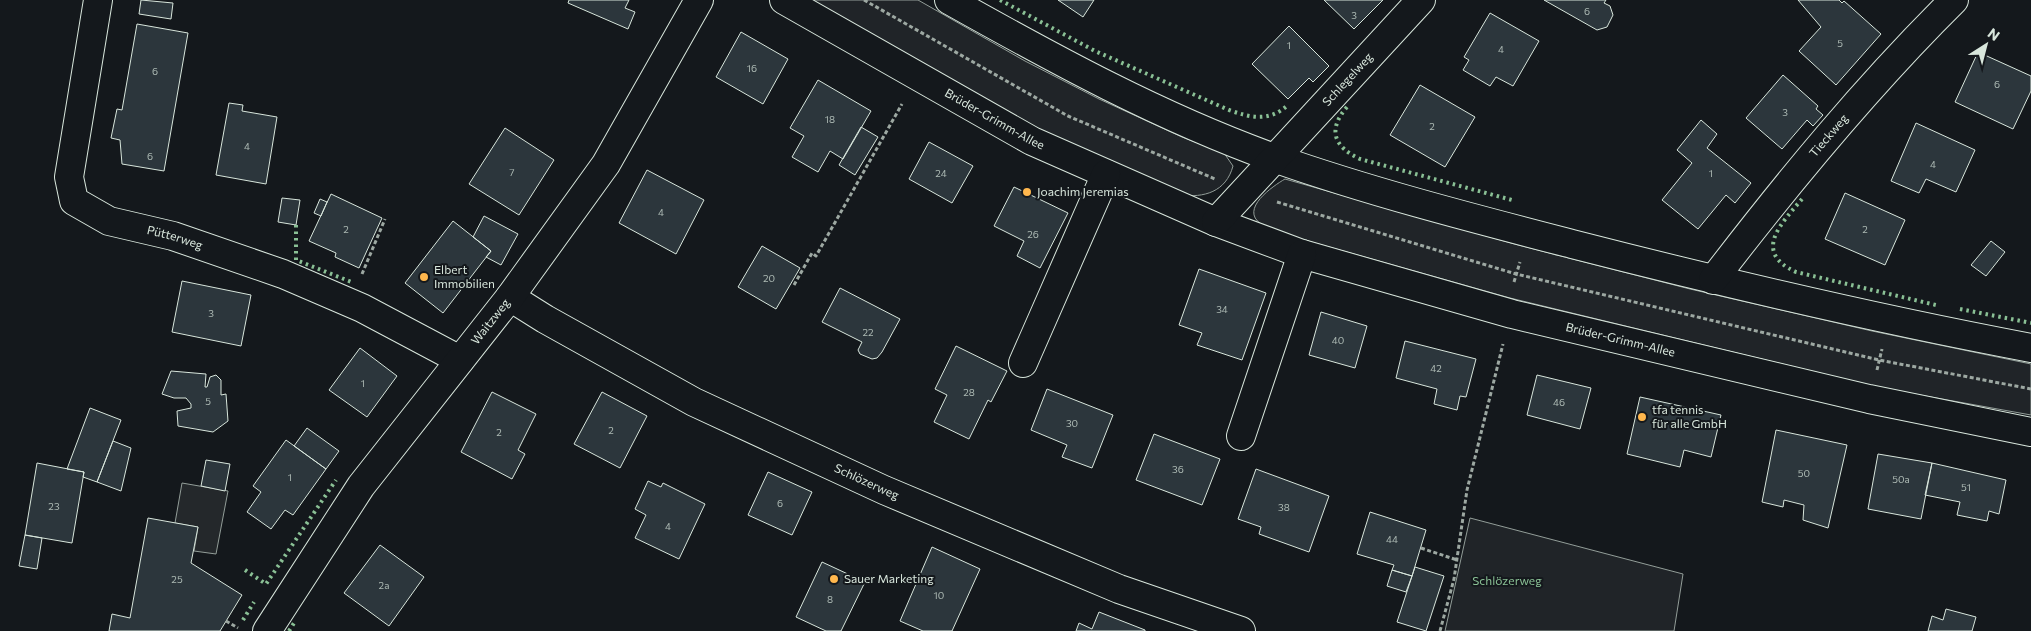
<svg xmlns="http://www.w3.org/2000/svg" width="2031" height="631" viewBox="0 0 2031 631" font-family="Commissioner,sans-serif">
	<rect width="100%" height="100%" fill="#14181c"/>
	<path fill="#202428" stroke="#939e99" d="M812,0h106l107,61 74,38 83,38 42,16 9,13c-7,26 -29,32 -53,29l-156,-73z
		M1285,179l233,66 172,44 182,42 159,33v51l-150,-27 -371,-90 -227,-64c-7,-3 -16,-5 -22,-10 -22,-15 12,-38 24,-45z
		M1470,518l213,56 -9,57h-229z"/>
	<path fill="#24282b" stroke="#939e99" d="M182,483l46,8 -12,63 -22,-3 4,-24 -23,-4z"/>
	<path fill="#2c363c" stroke="#d8e6dc" d="M141,0l32,3 -2,16 -32,-5z
		M569,0h60l-4,8 10,4 -7,17 -60,-26z
		M1058,0h36l-11,17z
		M1324,0h59l-29,29z
		M1544,0h62l-2,3 6,3 3,9 -6,12 -10,3z
		M1798,0h41l3,3 2,-2 37,33 -45,51 -37,-34 22,-24z
		M1490,13l49,28 -26,45 -17,-9 -6,9 -27,-16 6,-10 -5,-3z
		M137,24l51,9 -24,138 -42,-7 -2,-24 -9,-2 6,-29 5,1z
		M1289,26l40,40 -16,16 -4,-4 -21,21 -36,-35z
		M741,32l47,27 -25,45 -47,-27z
		M1978,52l53,24v15l-18,38 -58,-27z
		M1783,75l35,31 -2,3 7,6 -10,11 -6,-6 -25,29 -36,-31z
		M818,80l53,31 -28,48 -13,-8 -12,21 -26,-15 12,-21 -14,-8z
		M1420,85l55,32 -30,50 -55,-32z
		M229,103l14,2 -1,6 35,6 -11,67 -50,-9z
		M1701,120l16,14 -10,14 44,35 -16,20 -9,-8 -28,34 -36,-29 30,-37 -15,-13z
		M1916,123l59,27 -19,42 -30,-13 -7,14 -28,-12z
		M861,127l17,10 -23,38 -16,-10z
		M505,128l49,32 -35,55 -50,-31z
		M929,142l44,24 -21,37 -43,-24z
		M647,170l57,30 -28,54 -57,-31z
		M1014,187l54,26 -28,55 -23,-12 7,-15 -30,-15z
		M1845,193l60,27 -20,45 -60,-26z
		M331,194l51,24 -23,50 -24,-11 1,-4 -27,-12z
		M282,198l18,2 -4,25 -18,-3z
		M320,199l7,3 -6,14 -7,-3z
		M484,216l34,18 -17,31 -15,-8 5,-6 -18,-14z
		M453,221l38,30 -48,62 -38,-30z
		M1991,241l14,11 -19,24 -15,-11z
		M762,246l38,22 -24,41 -38,-22z
		M1199,269l67,24 -24,67 -45,-15 5,-12 -23,-8z
		M182,281l69,14 -10,51 -69,-14z
		M840,288l60,31 -18,33 -5,6 -5,1 -12,-5 -2,-4 4,-8 -40,-20z
		M1321,312l46,14 -12,42 -46,-13z
		M1405,341l71,18 -10,38 -6,-1 -3,14 -23,-6 3,-15 -41,-11z
		M956,346l51,25 -16,31 -3,-2 -19,39 -35,-17 13,-27 -12,-6z
		M360,348l37,28 -30,41 -38,-27z
		M171,371l35,3 -1,13h2l3,-10 6,-2 5,5v15l5,-1 2,27 -15,11 -35,-6 -1,-15 14,-3v-4l-5,-6h-12l-12,-4z
		M1537,375l54,13 -11,41 -53,-14z
		M1047,389l66,26 -21,53 -30,-11 5,-12 -36,-15z
		M492,392l44,22 -18,36 7,4 -13,25 -51,-27z
		M602,392l45,24 -27,52 -46,-24z
		M1640,397l81,18 -10,42 -27,-7 -4,17 -53,-13z
		M90,408l31,12 -24,62 -14,-5 1,-5 -17,-3z
		M307,428l32,23 -13,18 -32,-23z
		M1776,430l71,15 -19,83 -25,-8 1,-15 -20,-5 -1,7 -21,-5z
		M1154,434l66,25 -18,46 -66,-25z
		M286,440l40,29 -33,46 -8,-5 -14,19 -24,-17 14,-20 -8,-6z
		M113,441l18,7 -10,43 -24,-9z
		M1878,454l54,9 -11,56 -53,-10z
		M206,460l24,4 -5,27 -24,-5z
		M37,463l47,9 -12,71 -47,-8z
		M1932,463l74,17 -7,34 -10,-3 -2,10 -30,-6 3,-13 -35,-7z
		M1256,469l73,27 -20,56 -50,-18 2,-7 -23,-8z
		M768,472l44,20 -20,43 -44,-20z
		M648,481l13,6 2,-4 42,21 -26,55 -44,-21 11,-23 -11,-6z
		M1370,512l56,18 -14,46 -20,-6 2,-5 -37,-11z
		M148,518l50,9 -7,36 51,32 -22,36h-111l3,-17 18,4z
		M25,535l17,3 -5,31 -18,-3z
		M380,545l44,32 -35,49 -45,-33z
		M932,547l48,22 -28,62h-29l-23,-10z
		M822,562l43,20 -24,49h-15l-30,-14z
		M1415,567l29,9 -18,55 -29,-9z
		M1392,570l20,6 -6,16 -19,-6z
		M1946,609l30,8 -4,14h-44l4,-15 11,4z
		M1099,612l46,18v1h-69l3,-8 13,6z"/>
	<g fill="none" stroke-linecap="round" stroke-linejoin="round">
		<defs>
			<g id="minor">
				<path id="s1" d="M98,0l-29,177 5,24 35,20 64,15 110,38 79,34 98,52"/>
				<path id="s2" d="M784,0l248,141 184,81 86,32 210,60 357,85 162,33"/>
				<path d="M949,0c105,59 211,117 325,158 97,34 198,60 298,86 152,39 305,75 459,104"/>
				<path id="s3" d="M1216,222l205,-222"/>
				<path id="s4" d="M1713,280c75,-98 153,-193 241,-280"/>
				<path id="s5" d="M510,297l35,22 149,83 190,88 235,99 122,42"/>
				<path d="M1023,363l83,-189"/>
				<path d="M1241,436l61,-182"/>
				<path id="s6" d="M267,631l94,-145 149,-189 96,-133 93,-164"/>
			</g>
		</defs>
		<use href="#minor" stroke="#d8e6dc" stroke-width="30"/>
		<path stroke="#9da8a2" stroke-width="3" stroke-dasharray="4 2.5" stroke-linecap="butt" d="M864,0l204,116 147,63
			M1277,202l239,72 363,86 152,29
			M362,274l23,-55
			M1514,282l6,-20
			M794,285l18,-32 4,3 86,-152
			M1877,370l5,-21
			M1421,548l36,12
			M226,621l12,7
			M1440,631l14,-52 13,-89 36,-146"/>
		<use href="#minor" stroke="#14181c" stroke-width="28"/>
		<path stroke="#8ac095" stroke-width="4" stroke-dasharray="2.5 4" stroke-linecap="butt" d="M1000,0l95,51 134,59c22,8 40,12 59,-5
			M1347,107c-20,23 -13,40 13,52l152,41
			M1802,199c-21,25 -50,53 -6,73l140,33
			M296,225v35l58,23
			M1960,309l71,14
			M245,570l21,14 70,-104
			M243,620l11,-18
			M289,631l5,-8"/>
	</g>
	<g fill="#ffb74d" stroke="#14181c" stroke-width="2">
		<circle cx="1027" cy="192" r="5"/>
		<circle cx="424" cy="277" r="5"/>
		<circle cx="1642" cy="417" r="5"/>
		<circle cx="834" cy="579" r="5"/>
	</g>
	<g text-anchor="middle" stroke-width="4" stroke-linejoin="round" paint-order="stroke">
		<g font-size="10" fill="#adbab4">
			<text x="1587" y="15">6</text>
			<text x="1354" y="19">3</text>
			<text x="1840" y="47">5</text>
			<text x="1289" y="49">1</text>
			<text x="1501" y="53">4</text>
			<text x="752" y="72">16</text>
			<text x="155" y="75">6</text>
			<text x="1997" y="88">6</text>
			<text x="1785" y="116">3</text>
			<text x="830" y="123">18</text>
			<text x="1432" y="130">2</text>
			<text x="247" y="150">4</text>
			<text x="150" y="160">6</text>
			<text x="1933" y="168">4</text>
			<text x="512" y="176">7</text>
			<text x="941" y="177">24</text>
			<text x="1711" y="177">1</text>
			<text x="661" y="216">4</text>
			<text x="346" y="233">2</text>
			<text x="1865" y="233">2</text>
			<text x="1033" y="238">26</text>
			<text x="769" y="282">20</text>
			<text x="1222" y="313">34</text>
			<text x="211" y="317">3</text>
			<text x="868" y="336">22</text>
			<text x="1338" y="344">40</text>
			<text x="1436" y="372">42</text>
			<text x="363" y="387">1</text>
			<text x="969" y="396">28</text>
			<text x="208" y="405">5</text>
			<text x="1559" y="406">46</text>
			<text x="1072" y="427">30</text>
			<text x="611" y="434">2</text>
			<text x="499" y="436">2</text>
			<text x="1178" y="473">36</text>
			<text x="1804" y="477">50</text>
			<text x="290" y="481">1</text>
			<text x="1901" y="483">50a</text>
			<text x="1966" y="491">51</text>
			<text x="780" y="507">6</text>
			<text x="54" y="510">23</text>
			<text x="1284" y="511">38</text>
			<text x="668" y="530">4</text>
			<text x="1392" y="543">44</text>
			<text x="177" y="583">25</text>
			<text x="384" y="589">2a</text>
			<text x="939" y="599">10</text>
			<text x="830" y="603">8</text>
		</g>
		<g font-size="12" fill="#d8e6dc" stroke="#14181c">
			<text dy="4" stroke="none"><textPath href="#s3" startOffset="194">Schlegelweg</textPath></text>
			<text dy="4" stroke="none"><textPath href="#s2" startOffset="242">Brüder-Grimm-Allee</textPath></text>
			<text dy="4" stroke="none"><textPath href="#s4" startOffset="185">Tieckweg</textPath></text>
			<text dy="4" stroke="none"><textPath href="#s1" startOffset="312">Pütterweg</textPath></text>
			<text dy="4" stroke="none"><textPath href="#s6" startOffset="382">Waitzweg</textPath></text>
			<text dy="4" stroke="none"><textPath href="#s2" startOffset="908">Brüder-Grimm-Allee</textPath></text>
			<text dy="4" stroke="none"><textPath href="#s5" startOffset="402">Schlözerweg</textPath></text>
		</g>
		<g font-size="12" fill="#d8e6dc" stroke="#14181c" text-anchor="start">
			<text x="1037" y="196">Joachim Jeremias</text>
			<text x="434" y="274">Elbert<tspan x="434" dy="14">Immobilien</tspan></text>
			<text x="1652" y="414">tfa tennis<tspan x="1652" dy="14">für alle GmbH</tspan></text>
			<text x="844" y="583">Sauer Marketing</text>
		</g>
		<g font-size="12" fill="#8ac095" stroke="#14181c">
			<text x="1507" y="585">Schlözerweg</text>
		</g>
	</g>
	<g transform="translate(1986 45) rotate(36)" stroke="#14181c" stroke-width="4" paint-order="stroke">
	<path d="M0-4L9 19L0 12L-9 19Z" fill="#d8e6dc"/>
	<text y="-8" font-size="14" font-weight="bold" text-anchor="middle" fill="#d8e6dc">N</text>
	</g>
</svg>
